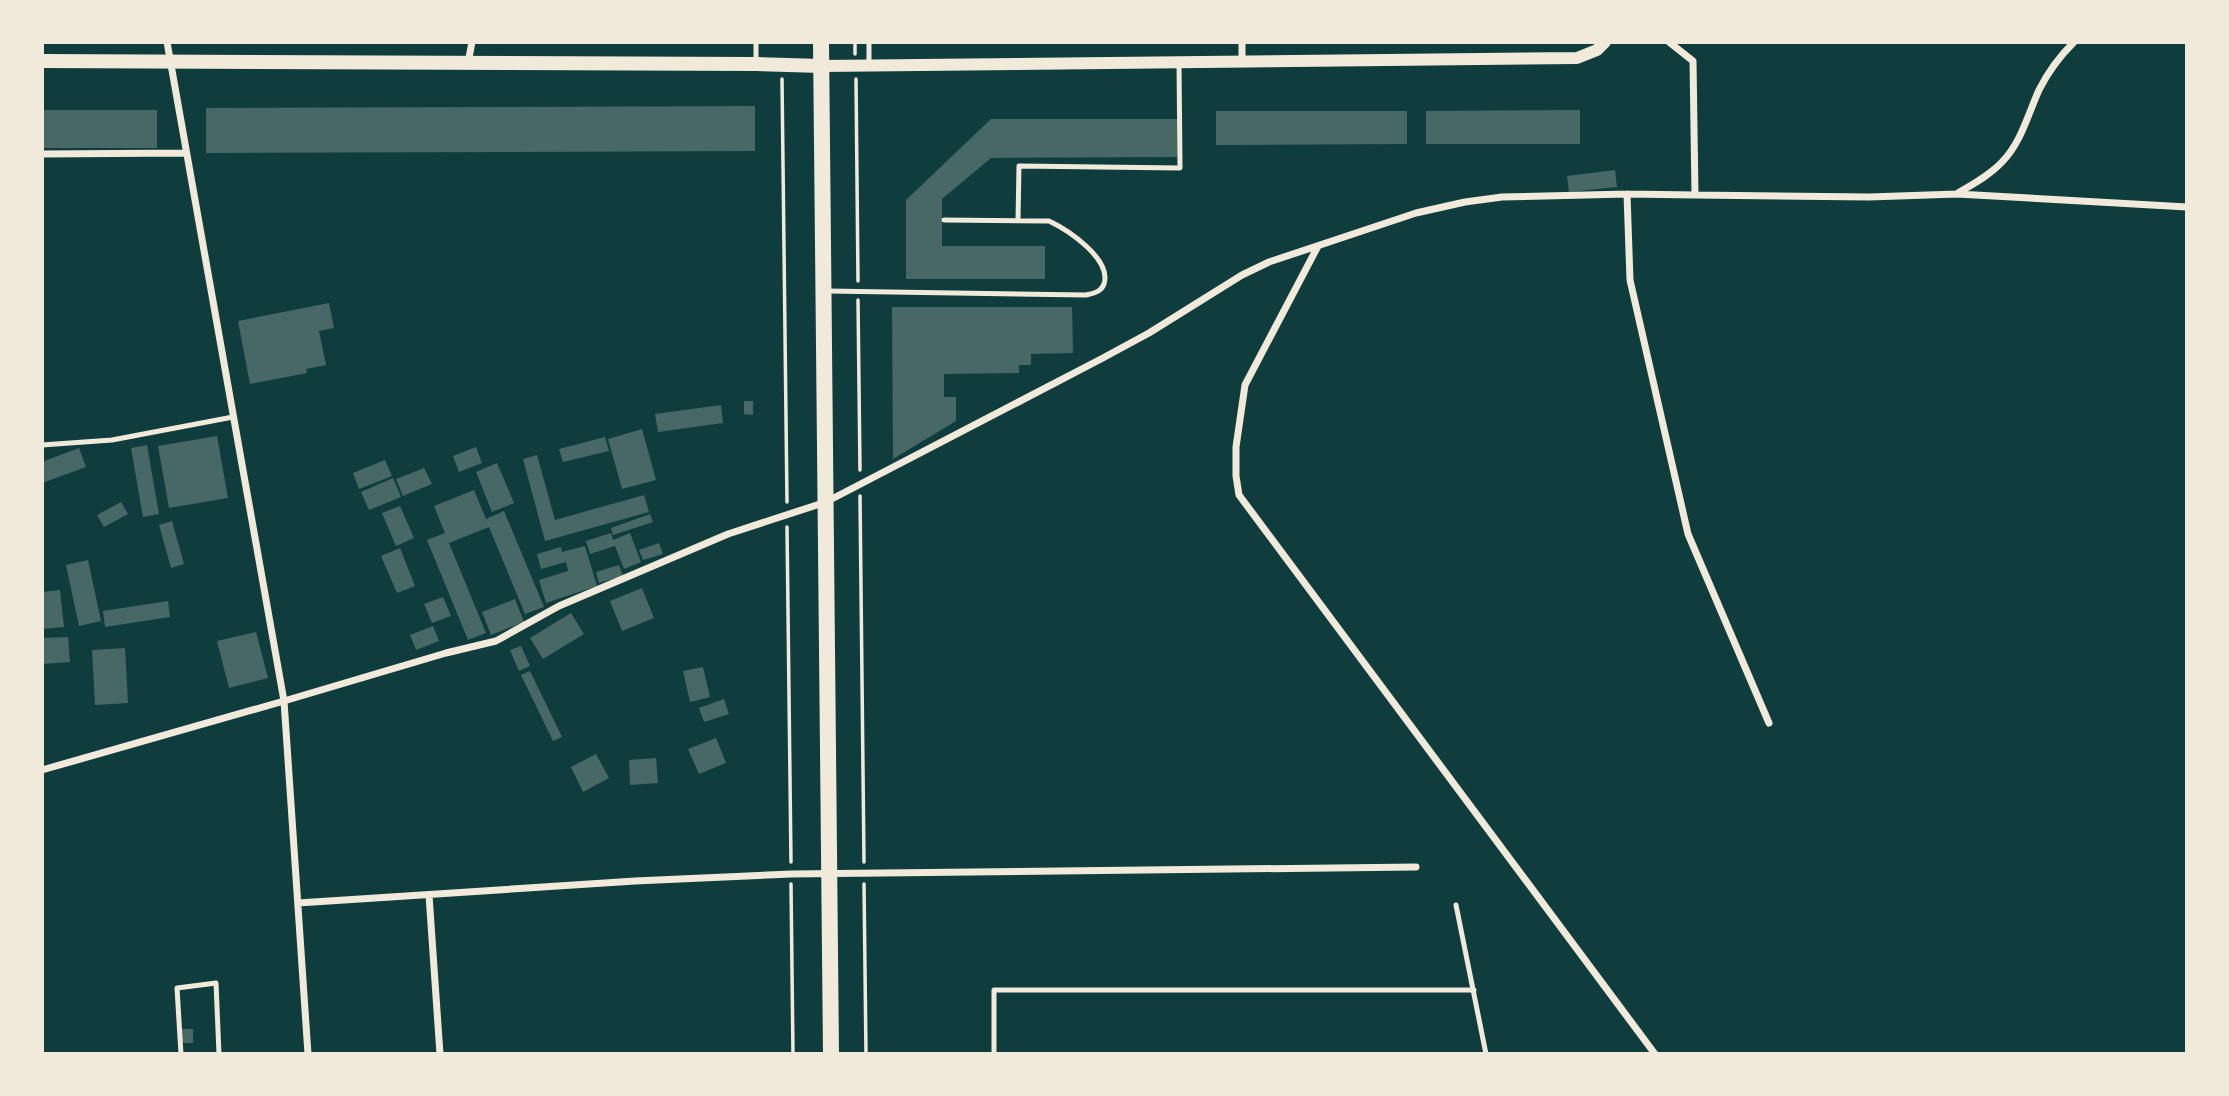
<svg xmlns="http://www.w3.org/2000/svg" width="2229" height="1096" viewBox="0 0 2229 1096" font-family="'DejaVu Sans',sans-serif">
	<rect width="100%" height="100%" fill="#0f3d3e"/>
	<path fill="#486865" d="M755,106v45l-549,2v-45z
		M42,110h115v38h-115z
		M1580,110v34h-154v-33z
		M1216,111h191v33l-191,1z
		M991,119h186v38l-186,1 -49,41v47h103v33h-139v-79z
		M1615,170l2,17 -48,5 -2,-16z
		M329,303l5,25 -15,3 7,34 -20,4 1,4 -57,11 -12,-63z
		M892,307h180l1,46 -42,1v11h-12v8l-75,1v23h12v24l-63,38z
		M744,401h9v14l-9,-1z
		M721,405l2,18 -65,9 -3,-18z
		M642,429l14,51 -34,9 -14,-50z
		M217,436l11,62 -59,10 -11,-62z
		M605,437l4,14 -46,11 -4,-13z
		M147,445l12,69 -16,3 -12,-69z
		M476,447l6,16 -23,9 -6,-16z
		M79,448l7,19 -44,16v-21z
		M537,455l18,65 89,-25 5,17 -104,29 -22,-82z
		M385,460l7,16 -33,13 -6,-16z
		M497,463l17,40 -22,9 -16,-40z
		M424,468l8,16 -29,12 -7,-17z
		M393,478l8,19 -32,13 -8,-18z
		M474,490l12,29 18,-8 40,96 -19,7 -36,-87 -40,16 37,90 -18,7 -41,-100 18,-7 -11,-27z
		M121,502l7,12 -24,13 -7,-12z
		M400,506l14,32 -18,8 -14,-33z
		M650,514l3,8 -40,13 -2,-7z
		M172,521l12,43 -13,4 -12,-43z
		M611,533l2,7 17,-7 11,29 -17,7 -9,-23 -25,8 -4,-13z
		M659,543l4,11 -20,6 -4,-10z
		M585,546l12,40 -51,17 -7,-23 29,-9 -2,-9 -25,7 -4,-15 24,-7 1,5z
		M400,548l15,38 -18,7 -16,-37z
		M88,560l13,61 -22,5 -13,-61z
		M619,565l4,11 -24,7 -3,-11z
		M642,588l12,30 -32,13 -12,-30z
		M60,590l4,37 -22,2v-37z
		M443,597l8,19 -19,7 -8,-19z
		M515,599l9,23 -33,13 -9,-23z
		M168,601l2,16 -65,10 -2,-16z
		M571,613l13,21 -41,25 -13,-21z
		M433,626l6,15 -23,9 -6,-15z
		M256,632l12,46 -39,10 -12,-47z
		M68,637l2,25 -28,2v-26z
		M521,646l9,20 -11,5 -9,-21z
		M125,648l3,55 -33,2 -3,-55z
		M703,667l7,30 -20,5 -7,-31z
		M530,671l32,66 -9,4 -32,-66z
		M724,699l5,15 -25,8 -5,-14z
		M716,738l10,25 -27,11 -11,-25z
		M596,754l13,24 -26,14 -12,-25z
		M656,758l2,25 -28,2 -1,-25z
		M182,1029h11v14h-11z"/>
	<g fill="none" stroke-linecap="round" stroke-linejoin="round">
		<path stroke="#f1e9da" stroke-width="3.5" d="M855,42v12
			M782,79l5,423
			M856,79l2,202
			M858,300l2,170
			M860,496l4,366
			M787,527l4,335
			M791,884l2,170
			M864,884l2,170"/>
		<path stroke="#f1e9da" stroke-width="5" d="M756,42v21
			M869,42v21
			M1018,220l1,-54 161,2 -1,-106
			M827,291l259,4c8,-2 15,-3 18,-11 8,-25 -36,-54 -55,-63l-105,-1
			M42,445l70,-5 121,-23
			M1456,905l30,149
			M181,1054l-4,-66 39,-5 3,71
			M994,1054v-64h480"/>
		<path stroke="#f1e9da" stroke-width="7" d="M167,42l117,659 24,353
			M1242,42v19
			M468,63l4,-21
			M42,154l144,-1
			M1958,193c15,-9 32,-18 44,-31 19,-19 26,-48 37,-72 9,-18 21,-34 35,-48
			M1627,194l3,86 58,254 81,189
			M1695,195l174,2 88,-3 230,13
			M1318,246l-73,139 -9,62v29l3,19 416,559
			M42,770l242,-69 162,-48 50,-12 63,-35 169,-72 98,-32 275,-143 48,-26 93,-58 27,-13 147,-49 49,-11 37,-5 125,-3 68,1 -2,-134 -24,-19
			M429,895l11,159
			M298,903l337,-22 156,-7 625,-7"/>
		<path stroke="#f1e9da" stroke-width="12" d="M821,66l756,-8 20,-8 8,-8"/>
		<path stroke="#f1e9da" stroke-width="14" d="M42,61l714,3 65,2"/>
		<path stroke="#f1e9da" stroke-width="16" d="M821,42l10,1012"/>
	</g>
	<rect width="2229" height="1096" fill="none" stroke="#f1e9da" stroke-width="88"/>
</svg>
